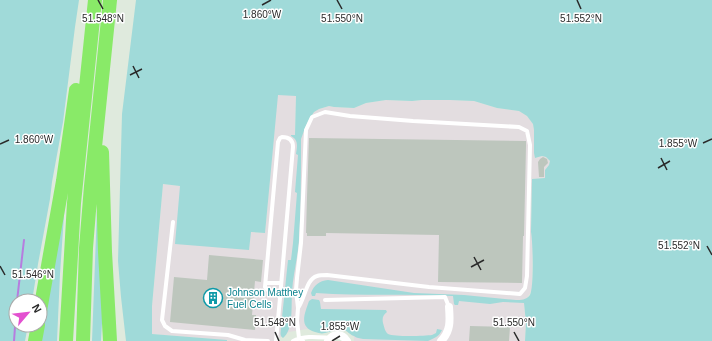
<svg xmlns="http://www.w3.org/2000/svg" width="712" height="341" viewBox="0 0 712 341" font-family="Arial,sans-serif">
	<rect width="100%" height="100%" fill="#dfeadd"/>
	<path fill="#e3dde0" d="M277,95h19l-1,40h7l3,-7 5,-10 4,-6 5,-3 10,-3 5,1 20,1 12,-5 20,-3 26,1 10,-1h29l23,1 23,7 22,3 8,5 6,8 1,6v23l2,5 6,-2 4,1 4,4 -1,4 -4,5v8l-13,1 -1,53 2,8 -1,50 -8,13 2,20 -1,18h-171v-4l-8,-7 -11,-3 -15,5 -13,-3 -18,3 -15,9h-39l-83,-7v-28l11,-122 17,2 71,46 14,1z"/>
	<path fill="#a0dad9" d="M0,0h79l-4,27 -12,95 -11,60 -2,17 -12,65 -6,37h-16v24h12l-3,16h-25z
		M136,0h576v341h-187l1,-18 -2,-20 -21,-1 -13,2 -31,-3 -1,4h-3l-1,-1 -1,-8c-46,-2 -92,0 -137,-3l-1,3h-3l-1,-3c3,-8 8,-12 17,-13l86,13 50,2 52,5c5,0 10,0 14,-5 4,-8 3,-52 1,-63l1,-53 13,-1v-8l4,-5 1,-4 -4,-4 -4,-1 -7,2 -1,-5v-23l-1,-6 -6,-8 -8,-5 -22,-3 -23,-7 -24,-1h-28l-10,1 -26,-1 -20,3 -12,5 -20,-1 -5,-1 -10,3 -5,3 -4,6 -5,10 -4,11c0,33 0,67 -2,101 -1,17 -6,34 -7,52 -1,12 2,38 -9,46 -4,-2 -2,-7 -2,-11l7,-67h3l2,-17 4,-50 -2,-1 3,-37 -2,-1c1,-7 3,-14 -5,-18v-1h4l1,-39 -18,-1 -13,138 -14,-1 -2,18 -74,-6 5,-58 -17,-2 -11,122v28l75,6v1h-101l-5,-44 -3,-36 4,-147z
		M66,186l-6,88 -3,67h-20z
		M97,209l6,96 -2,36h-9z
		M312,299l7,1 1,2 1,7 65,1 1,2c-4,3 -5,6 -4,11 1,3 2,9 5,11 6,3 37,2 44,1l4,-2 1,-4 5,1c-3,7 -8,8 -14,11l-65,-2c-3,-1 -7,-1 -9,-3 -6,-2 -7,-7 -14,-7 -5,0 -10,3 -15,4 -4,1 -6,0 -10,-1 -17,-5 -10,-19 -6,-31z"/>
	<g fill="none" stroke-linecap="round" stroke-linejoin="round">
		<path stroke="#b67ddf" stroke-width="2" d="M17,301l7,-61
			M14,341l2,-28"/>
	</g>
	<path fill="#bdc6bd" d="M309,138l217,3v4l-2,91h-1l-1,47 -84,-1 1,-47 -113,-2v3h-19v-3h-1l1,-36z
		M543,157l4,2 1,4 -4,4v10h-5l-1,-15 2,-3z
		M209,255l54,5 -2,22 -6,-1 -3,34h4l-1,15 -85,-8 4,-45 33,3z
		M470,326l40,1 -1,14h-40z"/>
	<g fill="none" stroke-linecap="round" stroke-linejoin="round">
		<path stroke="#fff" stroke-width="4" d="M282,137c7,0 11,3 11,10l-13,151c-2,-6 -6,-7 -12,-8l-3,-3 13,-145 2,-4z
			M173,222l-11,98 3,6 7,5 56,4 17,5 23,1
			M266,283h15
			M325,300l120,-3 4,10
			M298,308c7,-9 8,-29 19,-32 3,-1 7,-1 10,-1l102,12 91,7 5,-6 2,-12 3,-131 -3,-14 -8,-4 -106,-6 -63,-5 -25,-4 -13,5 -6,13 -5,113 -4,35 -1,12 2,18 -1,13 2,17 4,3
			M276,341l4,-43
			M293,341c12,-6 24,-4 37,-3"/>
		<path stroke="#fff" stroke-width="8" d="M328,341c5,-8 14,-8 19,0
			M441,341c10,-10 9,-21 8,-34"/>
		<path stroke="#89ea68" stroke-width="14" d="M102,152l3,100 5,89
			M40,311l23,-130 13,-91
			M35,341l3,-16
			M66,341l8,-138 21,-203
			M83,341l3,-93 5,-62 19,-186"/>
	</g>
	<path fill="none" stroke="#2a2a2a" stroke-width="1.5" d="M98,0l5,9M337,0l5,9M577,0l4,9M262,5l9,-5M133,66l6,12M130,75l12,-6M703,143l9,-4M0,144l9,-4M661,158l6,12M658,168l12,-7M707,246l5,9M474,257l7,13M0,266l5,9M471,267l13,-7M275,332l4,9M514,332l5,9M332,341l8,-5"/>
	<defs>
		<symbol id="building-ring" viewBox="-11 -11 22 22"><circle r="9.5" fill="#fff" stroke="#0f9aa8" stroke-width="1.5"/><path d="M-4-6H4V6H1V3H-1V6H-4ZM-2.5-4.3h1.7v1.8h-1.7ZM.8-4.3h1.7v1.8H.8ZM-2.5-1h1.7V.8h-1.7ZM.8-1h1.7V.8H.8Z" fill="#0f9aa8"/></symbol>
	</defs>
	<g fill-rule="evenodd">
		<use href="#building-ring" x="202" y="287" width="22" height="22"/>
	</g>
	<g text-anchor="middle" stroke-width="3" stroke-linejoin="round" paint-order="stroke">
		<g font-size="10" fill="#0d838f" stroke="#fff" text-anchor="start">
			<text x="227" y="296">Johnson Matthey<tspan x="227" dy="12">Fuel Cells</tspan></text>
		</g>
	</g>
	<g font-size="10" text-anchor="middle" fill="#2a2a2a" stroke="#fff" stroke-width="3" stroke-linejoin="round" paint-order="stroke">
		<text x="262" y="18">1.860°W</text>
		<text x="103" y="22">51.548°N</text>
		<text x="342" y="22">51.550°N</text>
		<text x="581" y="22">51.552°N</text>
		<text x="34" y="143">1.860°W</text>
		<text x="678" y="147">1.855°W</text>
		<text x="679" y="249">51.552°N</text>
		<text x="33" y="278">51.546°N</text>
		<text x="275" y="326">51.548°N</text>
		<text x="514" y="326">51.550°N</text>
		<text x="340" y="330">1.855°W</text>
	</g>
	<g transform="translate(28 313) rotate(62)"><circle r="19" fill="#ffffff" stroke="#aaaaaa"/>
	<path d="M0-3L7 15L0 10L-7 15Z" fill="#e351d0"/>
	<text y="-6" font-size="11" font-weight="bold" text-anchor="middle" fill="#2a2a2a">N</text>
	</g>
</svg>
